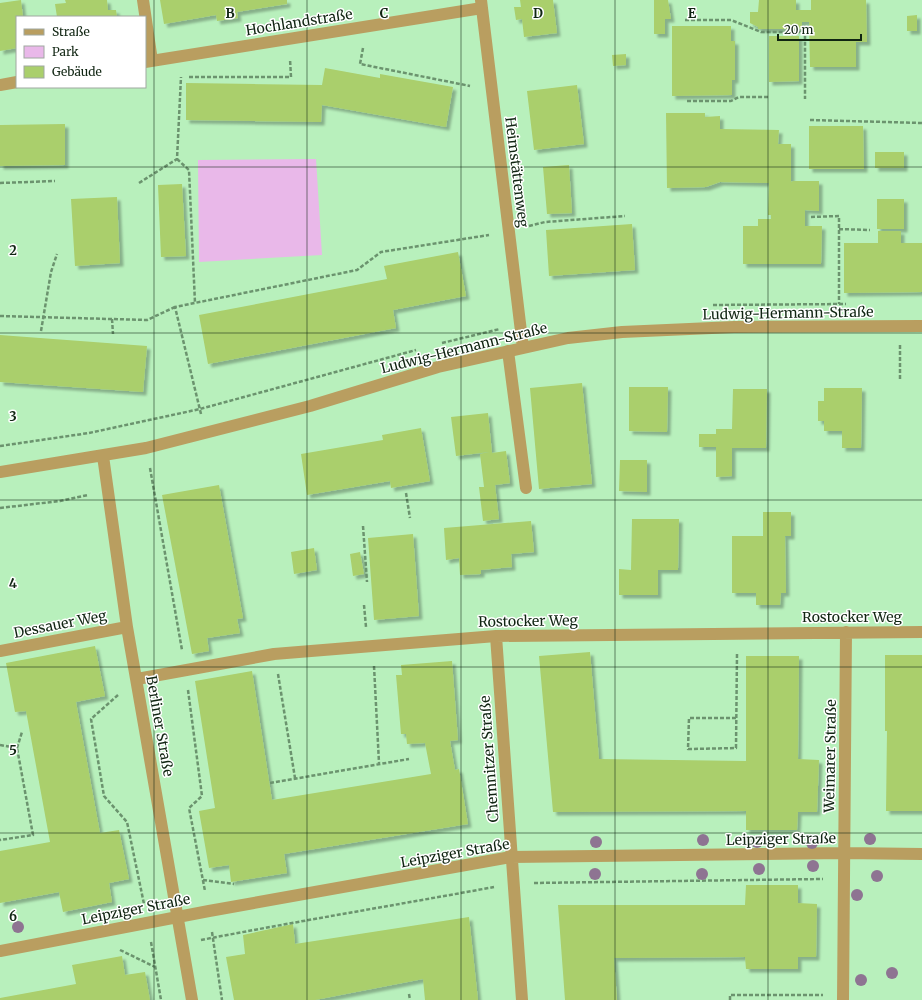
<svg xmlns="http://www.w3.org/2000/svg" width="922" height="1000" viewBox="0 0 922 1000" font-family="Merriweather,serif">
	<defs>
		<filter id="shadow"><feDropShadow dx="3.5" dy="3.5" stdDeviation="1" flood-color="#0004"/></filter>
	</defs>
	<rect width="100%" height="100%" fill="#b8f0bc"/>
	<path fill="#e9b8e9" d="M316,159l6,96 -123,7 -1,-102z"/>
	<path fill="#aacf6c" filter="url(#shadow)" d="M21,0l2,17h-6v31l-17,3v-48z
		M65,0h42l1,10h8l1,7h-60l-2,-13 11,-1z
		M160,0h127v4l-50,8 1,6 -21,3 -1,-6 -52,9z
		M520,0h33l4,33 -33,4 -2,-18 -6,1 -2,-13h7z
		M654,0h14l3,19h-6v15h-11z
		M759,0h37v10h15v-10h55l1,42h-11v25h-46l-1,-45h-7v7h-44v-2l-8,-4v-11h8z
		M917,15v16h-10v-15z
		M672,26h59v15h4v39h-3v15l-60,1z
		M769,36h30v45l-30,1z
		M626,54v11l-13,1 -1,-11z
		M325,68l55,10v-4l73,13 -7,40 -124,-22 -1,17 -135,-2v-37l136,2z
		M577,85l7,59 -50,6 -7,-59z
		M666,113h39v4l15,-1v13l59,1 -1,14h13v38l2,-1h26v30l-14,-1v16h17l-1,38h-78v-38h15v-7h13v-4h-3l1,-32 -49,-1 -14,5 -39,1z
		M65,124v41l-65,1v-41z
		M809,126h54l1,43h-55z
		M875,152h29v16h-29z
		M569,165l3,48 -25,1 -4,-47z
		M182,184l4,72 -25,1 -3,-72z
		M117,197l3,66 -45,3 -4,-67z
		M877,199h27v30h-27z
		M632,224l3,46 -86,6 -3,-46z
		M878,231h23v12h21v49l-78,1v-50h34z
		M458,252l8,44 -73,14 3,18 -188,36 -9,-49 188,-36 -3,-13z
		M0,335l147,11 -4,46 -143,-10z
		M582,383l10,101 -53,5 -9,-101z
		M629,387h39l-1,45 -38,-1z
		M824,388h38l-1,60h-19v-17h-18v-10h-6v-20h6z
		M733,389h34l-1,59h-34v28l-16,1v-30h-17v-13h17v-5h16z
		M488,413l4,40 14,-2 4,32 -15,2 4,34 -16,2 -4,-34h5l-4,-33 9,-2 -33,4 -5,-39z
		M421,428l9,53 -39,7 -1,-7 -83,14 -6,-41 82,-14 -1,-5z
		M620,460h27v32l-28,-1z
		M219,485l24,133 -6,1 3,14 -33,5 2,13 -17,3 -30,-159z
		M763,512h28v24h-6l1,57h-5l-1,12h-24v-12h-24v-57h31z
		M632,519h47l-1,51h-20v25h-39v-26l12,1z
		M531,521l3,31 -23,2 1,13 -31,3v4l-21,1 -1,-17 -13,2 -2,-32z
		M413,534l6,82 -45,4 -6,-82z
		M314,548l3,22 -23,4 -3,-22z
		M360,552l4,22 -11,2 -3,-22z
		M95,646l10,50 -29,6 24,131 19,-3 10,49 -20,4 3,19 -49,10 -4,-20 -59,11v-52l50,-9 -24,-131 -11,1 -9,-49z
		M590,652l9,107 147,2v-105h53l-1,103 21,1 -2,52h-19l-1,18h-51v-19l-193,1 -14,-156z
		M885,655h37v156h-36l1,-80h-2z
		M452,661l6,79 -8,1 5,29 4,-1 9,55 -184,30 3,19 -56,9 -2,-17 -20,3 -10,-57 16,-3 -20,-127 57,-10 20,129 159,-26 -6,-31 -18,1 -1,-10h-5l-5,-59h6l-1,-10z
		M746,885h52v18l19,1 -1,53h-18v12h-52l-1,-12 -131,1 3,42h-52l-7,-95h187z
		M469,917l9,83h-53l-2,-21 -108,21h-81l-8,-43 19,-3 -2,-19 50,-11 2,20z
		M122,956l3,19 20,-3 5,28h-150v-2l76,-14 -4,-19z"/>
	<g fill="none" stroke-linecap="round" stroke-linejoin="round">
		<path stroke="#6b936e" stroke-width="2.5" stroke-dasharray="4 2" stroke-linecap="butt" d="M685,20h46l30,12h44v67
			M363,48l-3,16 110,22
			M189,77h102l-1,-18
			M687,101h44l8,-4h30
			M810,120l112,3
			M177,159l12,11 6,133
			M0,183l55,-2
			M139,183l38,-24 4,-82
			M811,217l28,-1v88
			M529,226l16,-4 80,-6
			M839,229l31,1
			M713,305l133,-1
			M0,316l147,4 28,-13
			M112,319l1,15
			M41,331l10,-59 6,-18
			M442,343l58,-14
			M900,379v-34
			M201,414l-26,-107 182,-37 24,-18 108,-17
			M0,446l89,-13 111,-24 216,-59
			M150,468l32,182
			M406,493l4,25
			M0,508l60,-7 28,-6
			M363,526l4,56
			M364,605l2,22
			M374,666l5,97
			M278,674l17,104
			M188,690l14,106 -13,12 16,83
			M118,695l-27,24 13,77 23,26 17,82
			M736,718h-47l-1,31 48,-1 1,-94
			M0,745l17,3 16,87 -33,5
			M17,748l5,-16
			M270,783l139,-24
			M203,880l31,4
			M534,883l289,-4
			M212,932l10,68
			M201,940c98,-19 195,-35 293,-53
			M151,942l10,58
			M120,950l35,17
			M409,994l1,6
			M730,1000v-5h93"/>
		<path stroke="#b99e60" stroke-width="12" d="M143,0l9,61
			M481,0l42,348
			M145,62l337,-54
			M0,85l17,-3
			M508,351l18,137
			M103,456l24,171 65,373
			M0,472l146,-24 164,-42 128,-39 130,-29 54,-6 112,-5 188,-1
			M496,636l26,364
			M0,651l127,-24
			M137,679l137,-25 222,-18 426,-4
			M0,951l209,-40 302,-54 333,-4 78,1
			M843,1000l3,-368"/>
	</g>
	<g fill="#8e7492">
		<circle cx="870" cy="839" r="6"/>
		<circle cx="703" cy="840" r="6"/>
		<circle cx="596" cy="842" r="6"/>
		<circle cx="757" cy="842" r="6"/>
		<circle cx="812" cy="843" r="6"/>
		<circle cx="813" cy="866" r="6"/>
		<circle cx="759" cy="869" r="6"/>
		<circle cx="595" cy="874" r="6"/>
		<circle cx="702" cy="874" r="6"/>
		<circle cx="877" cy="876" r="6"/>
		<circle cx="857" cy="895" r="6"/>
		<circle cx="18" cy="927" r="6"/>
		<circle cx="892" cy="973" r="6"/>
		<circle cx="861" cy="980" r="6"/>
	</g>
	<path fill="none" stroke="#102512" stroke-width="1" stroke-opacity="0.55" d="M154,0v1000M307,0v1000M461,0v1000M615,0v1000M768,0v1000M0,167h922M0,333h922M0,500h922M0,667h922M0,833h922"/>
	<g text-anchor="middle" stroke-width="3" stroke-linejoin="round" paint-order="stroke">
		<g font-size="14" fill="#102512" stroke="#fff">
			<text transform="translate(299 22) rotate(-9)" y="5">Hochlandstraße</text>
			<text transform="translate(517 172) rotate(83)" y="5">Heimstättenweg</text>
			<text transform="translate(788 313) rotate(-1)" y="5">Ludwig-Hermann-Straße</text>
			<text transform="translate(464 348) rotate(-14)" y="5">Ludwig-Hermann-Straße</text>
			<text x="852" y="622">Rostocker Weg</text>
			<text transform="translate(528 621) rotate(-1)" y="5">Rostocker Weg</text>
			<text transform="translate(60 624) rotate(-11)" y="5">Dessauer Weg</text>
			<text transform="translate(160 726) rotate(80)" y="5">Berliner Straße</text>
			<text transform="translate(830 756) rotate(-89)" y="5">Weimarer Straße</text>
			<text transform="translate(489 759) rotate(-94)" y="5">Chemnitzer Straße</text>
			<text transform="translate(781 839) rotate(-1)" y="5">Leipziger Straße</text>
			<text transform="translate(455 853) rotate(-10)" y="5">Leipziger Straße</text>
			<text transform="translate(136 909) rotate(-11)" y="5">Leipziger Straße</text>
		</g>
	</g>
	<g font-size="13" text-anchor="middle" font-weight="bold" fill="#102512" stroke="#fff" stroke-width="3" stroke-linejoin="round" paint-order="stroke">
		<text x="230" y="18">B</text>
		<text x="384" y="18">C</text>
		<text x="538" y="18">D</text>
		<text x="692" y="18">E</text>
		<text x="13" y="255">2</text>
		<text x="13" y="421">3</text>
		<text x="13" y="588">4</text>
		<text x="13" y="755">5</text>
		<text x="13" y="921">6</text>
	</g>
	<rect x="16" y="16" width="130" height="72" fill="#ffffff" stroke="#9fa8a0"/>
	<rect x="24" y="29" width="20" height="6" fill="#b99e60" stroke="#9fa8a0"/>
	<text x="52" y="36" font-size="12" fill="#102512">Straße</text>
	<rect x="24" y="46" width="20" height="12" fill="#e9b8e9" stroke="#9fa8a0"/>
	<text x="52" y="56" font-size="12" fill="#102512">Park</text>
	<rect x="24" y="66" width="20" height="12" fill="#aacf6c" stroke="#9fa8a0"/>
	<text x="52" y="76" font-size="12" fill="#102512">Gebäude</text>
	<path d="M778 34v6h83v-6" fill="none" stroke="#102512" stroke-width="2"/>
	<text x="784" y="34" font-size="12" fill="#102512" stroke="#ffffff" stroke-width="3" paint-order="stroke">20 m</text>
</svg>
